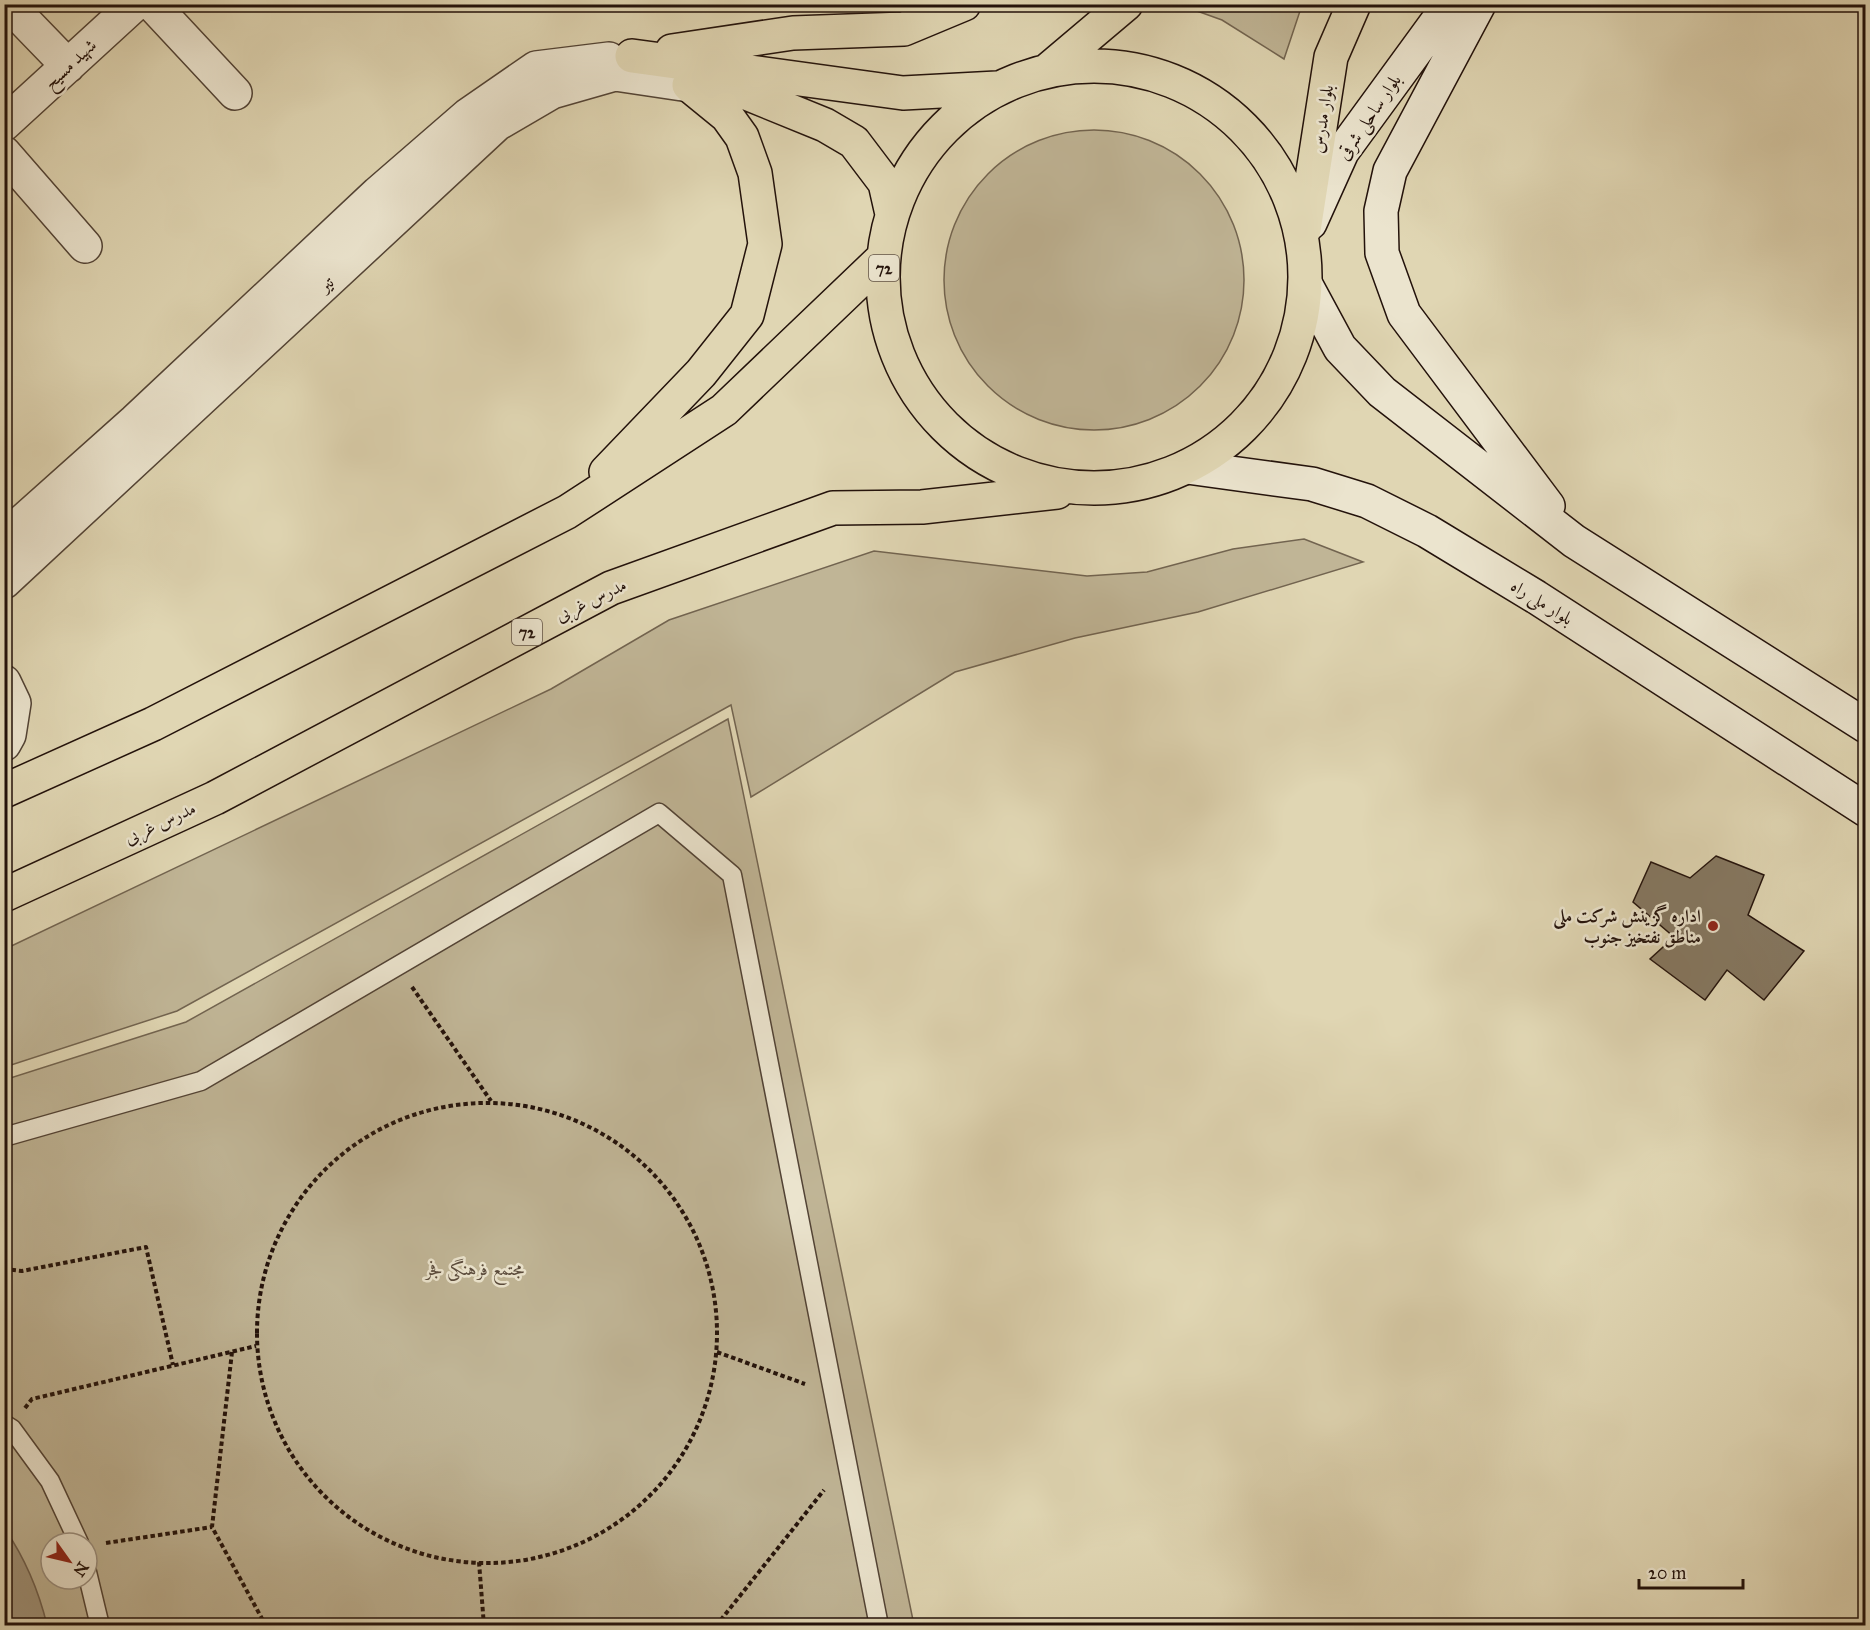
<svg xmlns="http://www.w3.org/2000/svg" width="1870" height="1630" viewBox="0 0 1870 1630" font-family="'IM FELL Great Primer',Amiri,serif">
	<rect width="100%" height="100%" fill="#e0d6b3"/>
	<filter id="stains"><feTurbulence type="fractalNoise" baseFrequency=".00333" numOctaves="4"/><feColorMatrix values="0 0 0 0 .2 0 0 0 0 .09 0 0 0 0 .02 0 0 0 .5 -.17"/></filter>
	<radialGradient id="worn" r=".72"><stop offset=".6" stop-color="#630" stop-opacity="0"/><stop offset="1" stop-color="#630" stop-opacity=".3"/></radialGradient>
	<path fill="#c0b596" stroke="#726450" stroke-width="1.5" fill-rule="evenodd" d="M1180,5l1,-1 121,1 -18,54 -62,-39z
		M944 280a150 150 0 1 1 300 0a150 150 0 1 1-300 0Z
		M1304,539l59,23 -165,50 -123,26 -120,34 -204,125 -20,-92 -554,306 -172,56v-118l546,-260 118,-69 205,-69 213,25 60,-4 86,-23z
		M728,719l186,906h-909l-1,-545 182,-58zM51,1543h36v36h-36z"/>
	<path fill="#a0937a" stroke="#6e5f4e" stroke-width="1.5" d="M5,1529c19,28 34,63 42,96h-42z"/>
	<path fill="#857862" stroke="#23120b" stroke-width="1.5" d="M1716,856l48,19 -16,40 56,36 -40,49 -37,-30 -22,30 -55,-41 24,-22 -41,-35 18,-40 39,16z"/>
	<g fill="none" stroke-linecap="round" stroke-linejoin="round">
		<defs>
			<path id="lane" d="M4,1137l197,-56 458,-268 73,62 147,751
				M4,1424l8,5 38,52 29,62
				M87,1572l13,54"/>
			<path id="street" d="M8,4l60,62
				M152,4l83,89
				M4,124l131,-120
				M4,153l81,93
				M4,538l131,-117 243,-228 90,-78 68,-47 73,-9
				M4,582l493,-458 55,-32 63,-18 74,11
				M4,682l10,21 -5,32 -5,9"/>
			<path id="secondary" d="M1479,4l-89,167 -9,40 1,42 22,61 144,192
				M1310,223l32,-71 108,-148
				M1306,285l34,63 42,44 192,149 292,185
				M1187,467l125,17 55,17 60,30 109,66 330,213"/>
			<path id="highway" d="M672,51l121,-18 111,-4 60,-25
				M632,56l271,37 94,-5
				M883 277a211 211 0 1 1 422 0a211 211 0 1 1-422 0Z
				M1049,69l77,-65
				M709,87l35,5 81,33 29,17 31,41 7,31
				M1304,230l27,-173 23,-53
				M606,472l95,-99 46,-58 18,-71 -10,-71 -13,-36 -15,-21 -38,-31
				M4,791l149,-67 414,-212 157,-102 160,-153
				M4,895l211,-97 396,-210 222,-80 89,-1 135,-15"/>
		</defs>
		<use href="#lane" stroke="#524335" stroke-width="21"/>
		<use href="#street" stroke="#524335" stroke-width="36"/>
		<use href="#secondary" stroke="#23120b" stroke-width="36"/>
		<use href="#highway" stroke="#23120b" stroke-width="36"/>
		<path stroke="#23120b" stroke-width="4" stroke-dasharray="4.5 3" stroke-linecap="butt" d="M412,987l79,114
			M257 1333a230 230 0 1 1 460 0a230 230 0 1 1-460 0Z
			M4,1269l18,2 124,-24 27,118
			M232,1352l-20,175 54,99
			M717,1352l88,32
			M25,1408l7,-9 224,-53
			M106,1543l106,-16
			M479,1562l5,64
			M716,1626l108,-136"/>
		<use href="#lane" stroke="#ebe4ce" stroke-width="18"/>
		<use href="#street" stroke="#ebe4ce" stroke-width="33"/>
		<use href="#secondary" stroke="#ebe4ce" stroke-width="33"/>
		<use href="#highway" stroke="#e0d6b3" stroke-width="33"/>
	</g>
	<circle fill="#8f2418" stroke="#ebe4ce" stroke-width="2" cx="1713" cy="926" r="6"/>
	<g text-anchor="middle" stroke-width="5" stroke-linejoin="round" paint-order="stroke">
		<g fill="#ebe4ce" stroke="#5f5146" stroke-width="1.5">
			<rect x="869" y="255" width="30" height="26" rx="4.5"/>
			<rect x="512" y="619" width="30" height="26" rx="4.5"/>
		</g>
		<g font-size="16" font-weight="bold" fill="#23120b">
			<text x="884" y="274">72</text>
			<text x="527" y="638">72</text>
		</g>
		<g font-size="18" fill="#23120b" stroke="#ebe4ce">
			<text transform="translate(70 64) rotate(-43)" y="6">شهید مسیح</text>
			<text transform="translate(1369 117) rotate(-56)" y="6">بلوار ساحلی شرقی</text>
			<text transform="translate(1322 119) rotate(-81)" y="6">بلوار مدرس</text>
			<text transform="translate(326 284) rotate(-43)" y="6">تیر</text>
			<text transform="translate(591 600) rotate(-26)" y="6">مدرس غربی</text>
			<text transform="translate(1542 602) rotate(32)" y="6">بلوار ملی راه</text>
			<text transform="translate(160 823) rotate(-25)" y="6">مدرس غربی</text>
		</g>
		<g font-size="18" font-weight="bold" fill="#23120b" stroke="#ebe4ce" text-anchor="end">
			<text x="1701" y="922">اداره گزینش شرکت ملی<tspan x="1701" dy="21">مناطق نفتخیز جنوب</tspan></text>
		</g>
		<g font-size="18" font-style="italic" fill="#5a4b3c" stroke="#ebe4ce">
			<text x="475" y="1275">مجتمع فرهنگی فجر</text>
		</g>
	</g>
	<rect width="1870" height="1630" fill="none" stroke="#e0d6b3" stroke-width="24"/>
	<rect x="6" y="6" width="1858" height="1618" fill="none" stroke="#23120b" stroke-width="3"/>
	<rect x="12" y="12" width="1846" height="1606" fill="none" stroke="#23120b" stroke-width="1.5"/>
	<g transform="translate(69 1561) rotate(124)"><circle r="28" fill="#ebe4ce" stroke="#9b9080" stroke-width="1.5"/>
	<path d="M0-4.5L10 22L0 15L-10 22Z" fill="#8f2418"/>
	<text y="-9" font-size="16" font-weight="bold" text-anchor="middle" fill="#23120b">N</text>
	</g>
	<path d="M1639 1579v9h104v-9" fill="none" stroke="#23120b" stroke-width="3"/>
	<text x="1648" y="1579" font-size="18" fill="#23120b" stroke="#ebe4ce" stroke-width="4.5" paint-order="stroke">20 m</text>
	<rect width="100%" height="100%" filter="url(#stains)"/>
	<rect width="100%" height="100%" fill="url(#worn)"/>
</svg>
